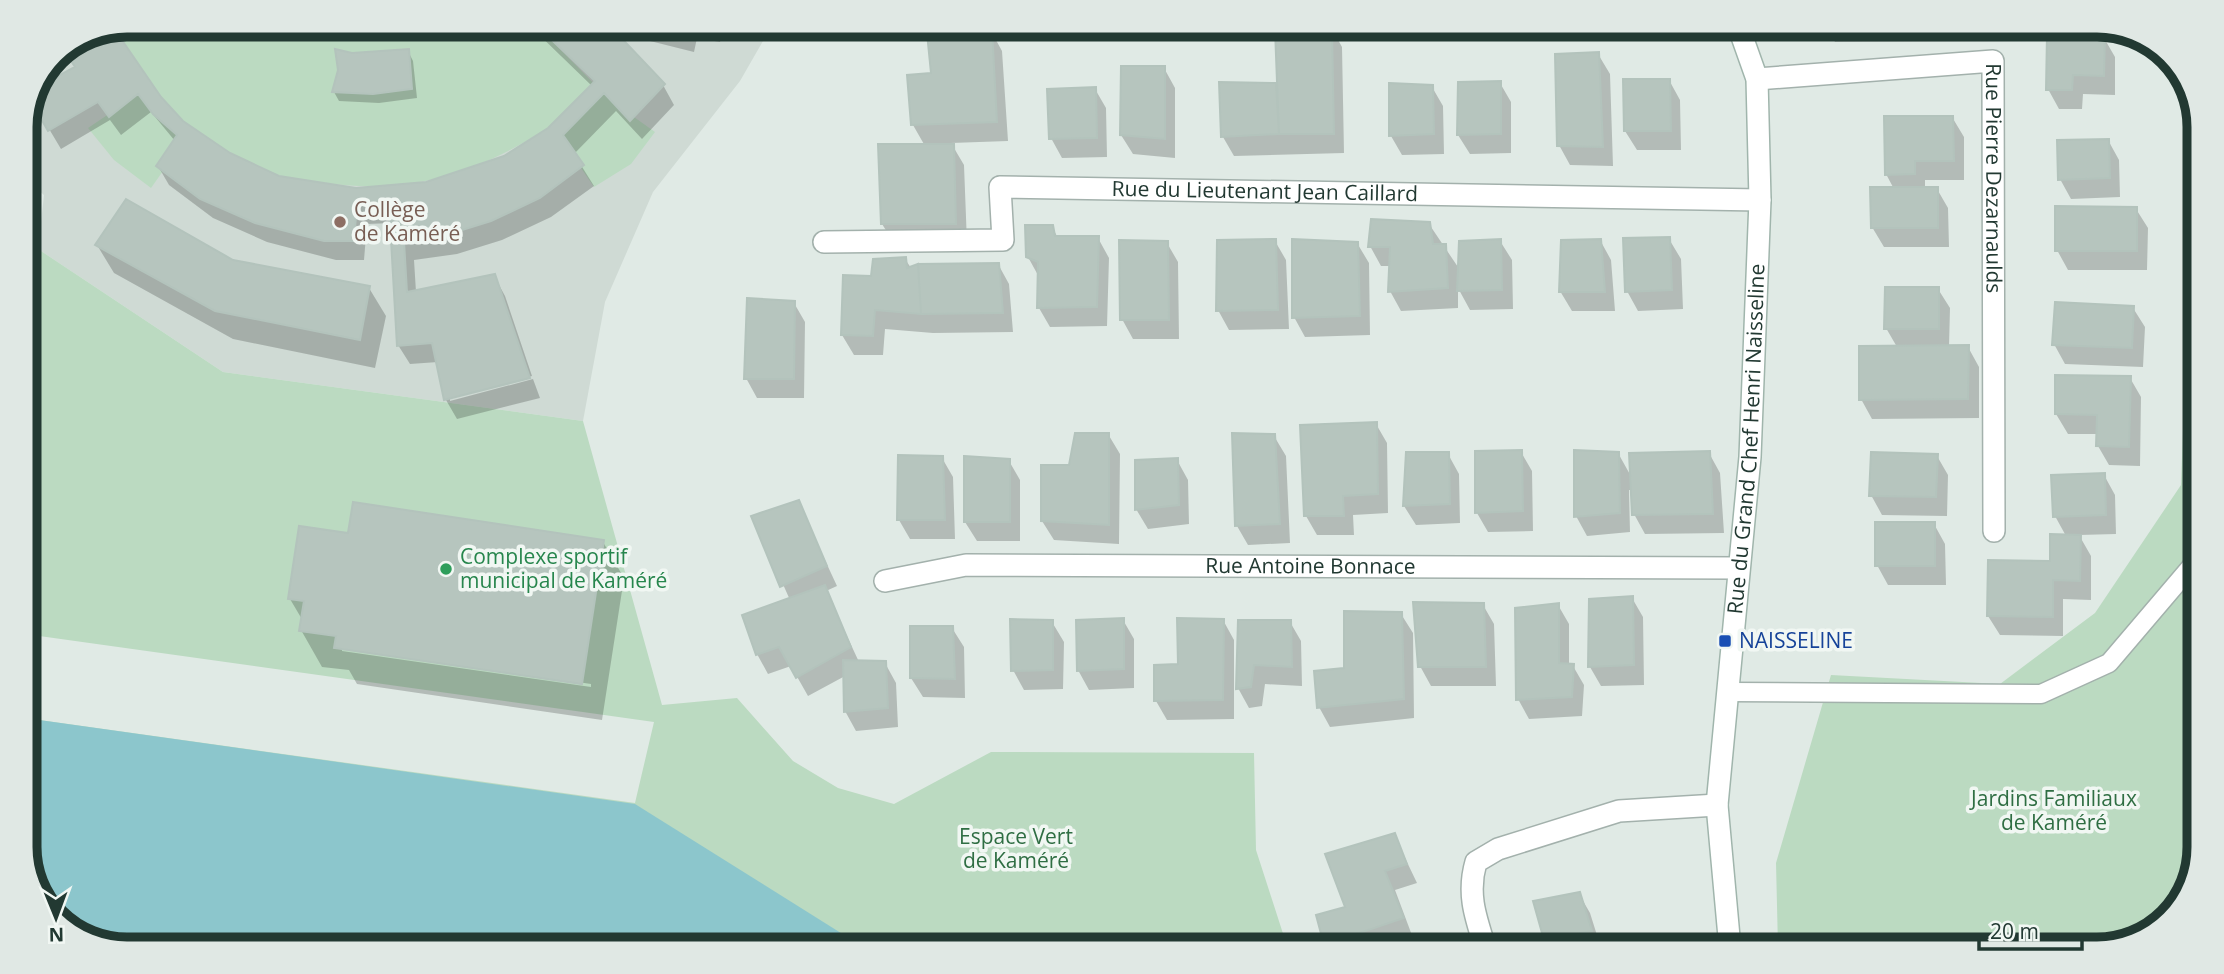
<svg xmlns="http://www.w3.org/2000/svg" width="2224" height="974" viewBox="0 0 2224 974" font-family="'Open Sans',sans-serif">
	<rect width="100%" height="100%" fill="#e0eae5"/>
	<path fill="#cfdad4" d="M127,25l644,2 -31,54 -87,111 -48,110 -22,119 -360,-49 -185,-123 6,-54 -19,-16v-58l30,-67z"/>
	<path fill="#bbdac1" d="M127,25l410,1 93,94 4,-3 21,15 -24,32 -37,23 -13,-19 3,-3 -36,-37c-74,47 -141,68 -228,54 -13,-2 -29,-2 -42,-7 -34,-11 -63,-32 -93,-52l-29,42 7,6 -12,17 -37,-28 -26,-32 64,-43 -37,-55z
		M2195,109l4,12 -7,766 -38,45 -56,17 -320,-1 -2,-85 55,-188 169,9 95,-71 86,-128z
		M38,249l185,123 360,49 79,284 75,-7 56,63 45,27 56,16 97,-52 263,1 2,97 31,96 -1200,-4 -42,-33 -20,-55v-136l610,85 19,-81 -629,-88v-292z"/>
	<path fill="#8cc6cc" d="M25,718l610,86 225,141 -773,-3 -42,-33 -20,-55z"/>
	<path fill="#0003" fill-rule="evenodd" d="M530,26h77l56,59 11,20 -32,34 -26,-28 -42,43 20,32 -43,31 -49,23 -45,14 -43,6 2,32 78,-16 11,20 27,80 -82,21v4l83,-22 7,19 -83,21 -11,-19 -8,-38 -28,2 -12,-19 -6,-122 -25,1 -3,36h-28l-69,-18 -54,-24 -44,-33 -11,-19 17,-25 -24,-29 -30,23 -11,-15 -49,29 -28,-47 7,-15 37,-19 -12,-18 50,-21 45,70 22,23 47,33 50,22 77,13 71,-6 78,-27 44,-27 43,-44z
		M642,27h82l-4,15 -23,-4 -3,14 -44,-11z
		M932,28h57l-8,2 10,1 11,20 6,90 -57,2 13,22 3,78h-73l-12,-19 43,-78 -12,-21 20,-51 3,-40z
		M1332,29l10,18 2,106 -110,3 -11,-19 -2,-53h56z
		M1829,31l200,1v9l-194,1z
		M2104,38l11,19v38l-32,-1 -1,15h-23l-11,-20z
		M408,51l5,10 4,37 -38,5 -40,-2 -5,-9 18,-37z
		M1598,54l12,20 3,92 -43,-1 -11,-20z
		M1164,68l11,20v70l-42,-4 -12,-19z
		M1669,80l11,20 1,50h-44l-12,-19z
		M1500,83l11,19v51l-41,1 -12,-19z
		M1432,87l11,19 1,48 -42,1 -11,-19z
		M1095,89l11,19 1,49 -45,1 -11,-20z
		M1952,117l12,20v43h-39v9h12l11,19 1,39h-65l-12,-20 22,-38 -8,-15z
		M2108,140l11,20 1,37 -49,2 -11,-20z
		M2136,209l12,19 -1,42h-79l-11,-20z
		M1429,224l31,46 40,-29 12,19 1,49 -43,1 -12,-22v20l-57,3 -11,-20 1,-25h-10l-11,-20z
		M1052,227l6,11h40l11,20 -2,68 -57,1 -11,-19v-31l-11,-20z
		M1669,239l12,20 2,50 -45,2 -11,-20z
		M1600,240l11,20 4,51h-43l-12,-20z
		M1275,241l11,19 3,69 -60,1 -11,-20z
		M1167,243l11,19 1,77h-46l-11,-20z
		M1357,243l12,20 1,72 -65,2 -11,-20z
		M97,245l135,16 137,27 17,28 -11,52 -142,-29 -119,-66z
		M905,259l6,9 87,-4 11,20 4,48 -80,1 -48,-4 -2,26h-29l-12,-20 2,-58 28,1z
		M1938,289l12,19 -1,39h19l11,20v51l-107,1 -11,-20 36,-52 -11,-19z
		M794,303l11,19 -1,76h-47l-11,-20z
		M2133,308l12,19 -2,40 -78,-3 -11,-20z
		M2130,378l11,19 -1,69 -31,-1 -11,-19v-12h-30l-12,-20z
		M1376,424l11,19 1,70 -35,2 1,20h-37l-11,-19z
		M1108,434l12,20 -1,90 -65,-4 -12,-19 29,-54z
		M1274,436l12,20 4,87 -42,2 -11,-19z
		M1521,452l11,19 1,60 -45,1 -11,-19z
		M1618,453l14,25 77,-25 11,20 4,60 -79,1 -11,-20 -2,-24h-3l1,42 -43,4 -11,-20z
		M1448,454l11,20 1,49 -44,2 -12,-19z
		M1937,456l11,19 -1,41 -65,-1 -11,-20z
		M942,458l11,19 2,62h-45l-11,-19z
		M1177,460l11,20 1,44 -41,5 -12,-20z
		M1009,461l11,19v61h-43l-12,-19z
		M2104,475l11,20 1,39 -37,1 12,21v44l-28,-1v37l-63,-1 -12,-19 63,-53 15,-27 -11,-20z
		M798,502l39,84 -11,5 33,71 26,1 11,20 2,44 -42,4 -11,-20v-35l-37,20 -17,-30 -23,8 -11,-20 33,-54 -37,-83z
		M1934,524l11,20 1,41h-58l-11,-20z
		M350,535l253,7 21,36 -22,142 -245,-36 -8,-14 -27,-3 -21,-37 2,-9 -13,-22zM342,647l249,37v3l-249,-36z
		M1632,598l11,19 1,68 -43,1 -11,-19 1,-67z
		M1483,605l11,19 2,62h-65l-11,-20z
		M1558,605l11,19v42h4l11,19 -2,31 -53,3 -11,-20z
		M1401,614l12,19 1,85 -84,9 -11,-20 27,-37z
		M1123,620l11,19v49l-45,2 -11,-20z
		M1223,620l11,20v79l-67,1 -11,-19 24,-36z
		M1052,622l12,20 -1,47 -39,1 -11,-20z
		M1240,622h50l11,19 1,45 -37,-2 -3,22 -13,2 -11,-20z
		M952,628l12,19 1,51 -42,-1 -12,-19z
		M1394,835l23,48 -22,7 18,48 -26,9 -59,-1 -10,-30 29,-8z
		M1579,894l11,19 11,35 -51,-1 -5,-8z"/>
	<path fill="#b6c5be" stroke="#b3c3bc" stroke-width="2" d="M537,26h73l55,58 -35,37 -26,-28 -41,42 21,30 -44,33 -49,23 -45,14 -42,6 3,51 88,-18 35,104 -86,22 -12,-57 -35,3 -8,-142h-32l-3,37h-30l-69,-18 -55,-24 -44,-33 21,-31 -24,-21 -15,-20 -29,23 -11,-15 -50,29 -16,-28 9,-18 34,-18 -11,-17 51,-20 46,67 22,24 47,32 49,23 77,12 70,-6 78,-26 44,-28 47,-47z
		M992,29l5,93 -86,3 -4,-50 24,-2 -4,-40z
		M1275,29h57l2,105h-55z
		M2047,35l58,1 -1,40 -31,-1 -1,15h-26z
		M335,49l17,4 57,-4 3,40 -39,5 -41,-2 6,-22z
		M1599,52l4,95 -46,-1 -2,-92z
		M1121,66h44v73l-45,-4z
		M1623,79h47l1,52h-47z
		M1501,81v53l-44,1 1,-53z
		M1219,82l57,1 3,51 -58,3z
		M1389,83l44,2 1,49 -45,2z
		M1096,87l1,51 -48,1 -2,-50z
		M1884,116h69l1,45h-39v13l-30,1z
		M2109,139l1,39 -52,2 -1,-40z
		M878,144h76l2,80h-75z
		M1870,187h68v41h-67z
		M126,199l107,61 137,26 -10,54 -145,-29 -120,-66z
		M2055,206l82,1v44h-82z
		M1371,219l59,3 3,22h13l2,44 -60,4 2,-45h-22z
		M1025,225h28l2,11h44l-2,71 -60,1 1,-46 -12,-5z
		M1670,237l2,53 -47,2 -2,-54z
		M1276,239l2,71 -62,1 1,-71z
		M1292,239l66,3 2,74 -68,2z
		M1501,239l1,51 -45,1 2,-50z
		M1601,239l4,53h-46l2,-52z
		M1119,240l49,1 1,79h-49z
		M906,257l1,11 11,-4 3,50 -46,-4 -2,26 -32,-1 2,-60 28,1 2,-17z
		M999,263l4,50 -82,1 -3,-50z
		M1885,287h54v42h-55z
		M747,298l48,3 -1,78h-50z
		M2055,302l79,4 -2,42 -80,-3z
		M1969,345l-1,54 -109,1v-54z
		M2055,375l76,1 -2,71 -33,-1 1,-31 -42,-1z
		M1377,422l1,72 -35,2 1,20h-40l-4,-91z
		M1075,433h34v92l-68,-4v-56h28z
		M1232,433l43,1 5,90 -45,2z
		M1522,450l1,61 -48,2v-62z
		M1574,450l45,2 1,61 -46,4z
		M1710,451l3,63 -81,1 -3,-62z
		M1406,452h43l1,52 -47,2z
		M1871,452l67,2 -2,43 -67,-1z
		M898,455l45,1 2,64h-48z
		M964,456l46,3v63h-46z
		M1178,458l1,47 -44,5v-50z
		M2105,473l1,42 -53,2 -2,-42z
		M799,500l28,66 -47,21 -29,-71z
		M353,502l251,38 -22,144 -248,-36 2,-12 -37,-5 5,-30 -16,-2 11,-73 49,7z
		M1875,522h60v44h-60z
		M2050,534l31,1 -1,46 -27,-1v37l-66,-1 1,-56 62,1z
		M825,585l26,62 -55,31 -17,-31 -23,8 -14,-40z
		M1633,596l1,69 -46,2 1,-68z
		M1413,602l71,1 2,64h-68z
		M1559,603v60l15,1 -2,33 -56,3 -1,-92z
		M1344,611l58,1 2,87 -87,9 -3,-37 30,-3z
		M1124,618v51l-47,2 -1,-51z
		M1177,618l47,1 -1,81 -69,1v-36l24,-1z
		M1010,619l43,1v50l-42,1z
		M1238,620h53l1,47 -38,-2 -3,22 -15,2z
		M910,626h43l2,53 -45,-1z
		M843,660l43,1 2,47 -44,4z
		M1395,833l12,31 -22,7 19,47 -80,27 -8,-30 29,-8 -20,-53z
		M1580,892l12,39 -48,9 -11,-39z
		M1362,932l5,15 -42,-1 -1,-1z
		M1425,937l2,10h-24z"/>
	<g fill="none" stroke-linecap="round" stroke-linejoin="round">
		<defs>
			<path id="lane" d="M1729,692l312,2 68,-31 86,-101"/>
			<g id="street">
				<path id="s1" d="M1757,79l236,-18 1,470"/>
				<path id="s2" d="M824,242l179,-2 -3,-53 760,13"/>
				<path id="s3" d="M885,581l81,-16 772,3"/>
				<path d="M1485,947c-10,-31 -18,-54 -9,-85l22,-13 121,-38 98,-6"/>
			</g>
			<g id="secondary">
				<path id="s4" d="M1730,948l-13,-143 33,-348 10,-257 -3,-121 -17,-48"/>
			</g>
		</defs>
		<use href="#lane" stroke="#a3b1ac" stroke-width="21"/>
		<use href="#street" stroke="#a3b1ac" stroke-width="24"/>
		<use href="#secondary" stroke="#a0b5ac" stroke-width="24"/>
		<use href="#lane" stroke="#fff" stroke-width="18"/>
		<use href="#street" stroke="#fff" stroke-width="21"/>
		<use href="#secondary" stroke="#fff" stroke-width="21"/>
	</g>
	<circle fill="#8d6e63" stroke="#f1f7f3" stroke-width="2.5" cx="340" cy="222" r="7"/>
	<circle fill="#2e9e5b" stroke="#f1f7f3" stroke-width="2.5" cx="446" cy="569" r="7"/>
	<rect fill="#1a4fb4" stroke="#f1f7f3" stroke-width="2.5" x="1718" y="634" width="14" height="14" rx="3.5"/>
	<g text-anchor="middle" stroke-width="7" stroke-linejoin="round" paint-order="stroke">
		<g font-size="21" fill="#223932" stroke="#f1f7f3">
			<text dy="7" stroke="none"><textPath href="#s1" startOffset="354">Rue Pierre Dezarnaulds</textPath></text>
			<text dy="7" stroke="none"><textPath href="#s2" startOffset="497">Rue du Lieutenant Jean Caillard</textPath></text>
			<text dy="7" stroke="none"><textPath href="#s4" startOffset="511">Rue du Grand Chef Henri Naisseline</textPath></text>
			<text dy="7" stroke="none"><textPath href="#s3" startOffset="427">Rue Antoine Bonnace</textPath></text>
		</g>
		<g font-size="21" fill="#785e54" stroke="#f1f7f3" text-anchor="start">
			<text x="354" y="217">Collège<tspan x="354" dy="24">de Kaméré</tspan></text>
		</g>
		<g font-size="21" fill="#27864d" stroke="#f1f7f3" text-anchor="start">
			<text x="460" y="564">Complexe sportif<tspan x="460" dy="24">municipal de Kaméré</tspan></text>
		</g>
		<g font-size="21" fill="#164399" stroke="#f1f7f3" text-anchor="start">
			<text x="1739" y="648">NAISSELINE</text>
		</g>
		<g font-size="21" fill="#2f6e43" stroke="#f1f7f3">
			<text x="2054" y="806">Jardins Familiaux<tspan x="2054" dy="24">de Kaméré</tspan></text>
			<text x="1016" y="844">Espace Vert<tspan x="1016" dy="24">de Kaméré</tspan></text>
		</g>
	</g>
	<path d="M0 0H2224V974H0ZM127 37H2097A90 90 0 0 1 2187 127V847A90 90 0 0 1 2097 937H127A90 90 0 0 1 37 847V127A90 90 0 0 1 127 37Z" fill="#e0e8e4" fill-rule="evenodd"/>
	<path fill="none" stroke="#223932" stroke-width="9" d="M127 37H2097A90 90 0 0 1 2187 127V847A90 90 0 0 1 2097 937H127A90 90 0 0 1 37 847V127A90 90 0 0 1 127 37Z"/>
	<g transform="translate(56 918) rotate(179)" stroke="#f1f7f3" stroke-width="5" paint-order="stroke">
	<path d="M0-5L12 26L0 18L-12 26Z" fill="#223932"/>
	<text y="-10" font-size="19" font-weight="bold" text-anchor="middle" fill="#223932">N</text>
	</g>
	<path d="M1979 939v10h103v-10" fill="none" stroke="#223932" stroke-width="3.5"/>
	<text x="1990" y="939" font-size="21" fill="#223932" stroke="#f1f7f3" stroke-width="5" paint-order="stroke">20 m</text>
</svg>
